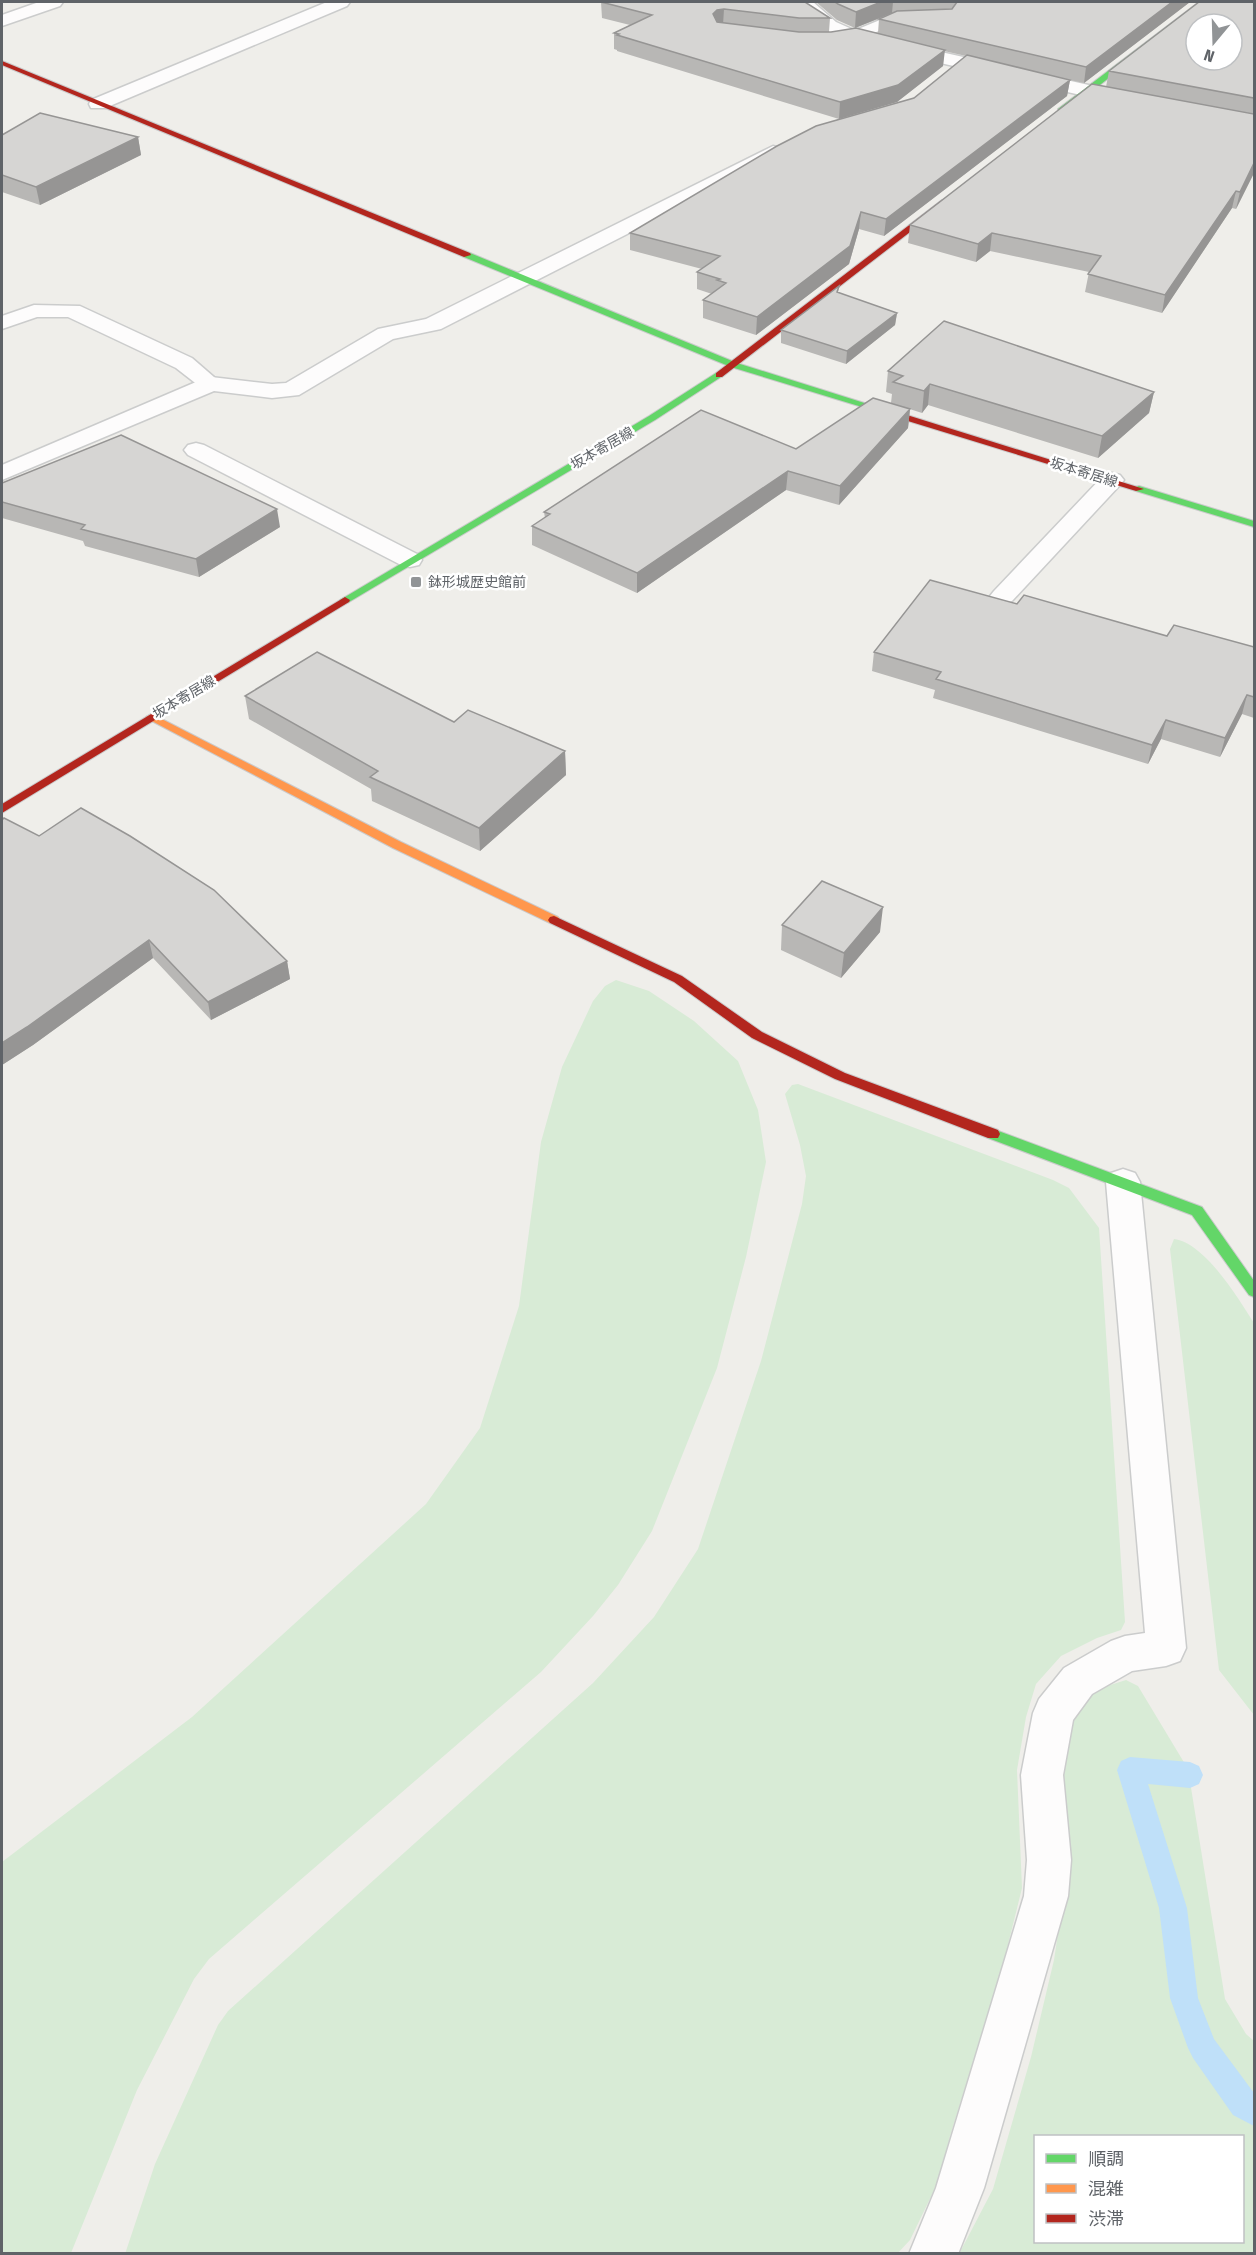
<svg xmlns="http://www.w3.org/2000/svg" width="1256" height="2255" viewBox="0 0 1256 2255" font-family="'Fira Sans Condensed','Noto Sans JP',sans-serif">
	<rect width="100%" height="100%" fill="#efeeea"/>
	<path fill="#d8ebd6" fill-rule="evenodd" d="M616,980l33,11 45,30 44,40 20,49 8,52 -20,95 -29,111 -65,163 -34,54 -25,31 -52,56 -332,287 -15,20 -57,111 -66,163h-69v-391l190,-145 234,-213 54,-76 39,-122 22,-164 21,-75 31,-66 12,-15z
		M798,1084l255,96 16,8 30,40 26,394 -4,8 -24,8 -36,18 -25,28 -10,33 -9,53 5,118 -21,85 -51,163 -8,38 -32,66 -13,14h-772l30,-90 63,-139 10,-14 365,-328 61,-66 44,-68 63,-188 41,-157 4,-28 -6,-31 -15,-51 7,-9z
		M1174,1239c31,4 64,59 80,84v392l-35,-45 -49,-421z
		M1126,1680l12,6 50,83 37,230 21,35 8,7v212l-295,1 34,-65 38,-132 23,-97 12,-80 -7,-120 10,-38 12,-18 20,-16zM1036,2136h206v106h-206z"/>
	<g fill="none" stroke-linecap="round" stroke-linejoin="round">
		<path fill="#bfe0f9" fill-rule="evenodd" d="M1130,1757l60,5 9,4 4,9 -4,9 -9,4 -42,-4 39,124 11,90 16,41 40,54v33l-21,-11 -40,-57 -5,-10 -18,-50 -11,-90 -42,-138 4,-9z"/>
		<defs>
			<path id="lane" d="M39,2h24l-3,4 -58,20v-11z
				M922,13l6,1 3,4 -3,4c-11,2 -22,0 -33,3 -26,7 -48,27 -77,20l-3,-4 3,-4 33,-5 41,-17z
				M34,305l46,1 112,52 30,26 -3,5 -8,2 -8,-2 -27,-21 -108,-51h-31l-35,12v-13z
				M196,443l8,2 215,110 3,5 -3,5 -9,2 -9,-2 -213,-110 -4,-5 4,-5z
				M1112,473l8,2 4,5 -4,5 -108,116 -9,3 -9,-3 -4,-5 4,-5 110,-116z
				M1123,1169l12,4 5,9 46,466 -6,13 -14,5 -34,5 -40,23 -19,26 -10,55 8,85 -3,36 -84,292 -26,66h-49l27,-66 88,-292 3,-36 -6,-85 12,-62 6,-14 25,-31 47,-27 14,-5 20,-3 -39,-451 5,-9z"/>
			<path id="street" d="M327,2h23l-3,4 -242,102h-14l-2,-4 2,-4z
				M795,2h18l23,20 29,13 255,57 7,2 2,4 -2,4 -7,2 -267,-61 -29,-13z
				M773,146l7,2 3,4 -3,4 -339,173 -48,10 -94,56 -27,3 -58,-7 -212,89v-15l201,-86 8,-2 61,7 14,-1 92,-54 48,-10z"/>
			<path id="fast" d="M1199,2h7l-142,111h-6v-4z
				M464,253h6l267,110 156,49 -8,2 -154,-47 -267,-110z
				M716,373l8,2 -69,45 -306,182 -4,1 -5,-3 309,-184z
				M1139,486l115,35v6l-118,-36v-4z
				M993,1129l209,78 52,74v16l-5,-2 -57,-80 -204,-77 -2,-4z"/>
			<path id="slow" d="M152,714l249,128 157,75 2,3 -2,3h-8l-157,-75 -245,-129 -2,-2z"/>
			<path id="jam" d="M2,61l468,192 1,2 -7,2 -462,-192z
				M942,200l7,2 -227,175h-6v-4z
				M885,410h6l253,79 -8,2 -251,-77z
				M345,597l5,3 -1,2 -347,211v-9z
				M554,916l128,60 80,56 83,41 153,57 2,4 -2,4h-10l-153,-59 -83,-41 -78,-56 -124,-59 -2,-3 2,-3z"/>
		</defs>
		<use href="#lane" stroke="#cbcccc" stroke-width="3"/>
		<use href="#street" stroke="#cbcccc" stroke-width="3"/>
		<use href="#fast" stroke="#cacacb" stroke-width="2"/>
		<use href="#slow" stroke="#cacacb" stroke-width="2"/>
		<use href="#jam" stroke="#cacacb" stroke-width="2"/>
		<use href="#lane" fill="#fdfcfc" fill-rule="evenodd"/>
		<use href="#street" fill="#fdfcfc" fill-rule="evenodd"/>
		<use href="#fast" fill="#63d668" fill-rule="evenodd"/>
		<use href="#slow" fill="#ff974d" fill-rule="evenodd"/>
		<use href="#jam" fill="#b3261e" fill-rule="evenodd"/>
	</g>
	<path fill="#b8b7b5" d="M601,2h204l25,16 -1,14 49,1 1,-14 14,-6 -38,15 -18,-8 -21,-18h374l-106,81 -14,-3 -3,16 -183,140 -25,-7 -10,35 -93,71 -53,-17v-18l9,-6 -15,-5v-17l5,-3 -72,-19v-17l284,-135 52,-42 -22,-5 -1,15 -46,36 -58,17 -222,-68v-1l-3,-1v-16l16,-8 -28,-7z
		M1254,2v171l-18,36 -4,-1 -70,105 -77,-21 4,-20 -99,-21 -14,11 -68,-19 2,-18 196,-138 3,-16z
		M2,135l136,2 3,18 -101,50 -38,-13z
		M839,286l-1,7 59,20 -2,12 -49,39 -65,-21v-13z
		M888,371l266,21 -5,21 -51,45 -170,-53 -6,8 -31,-10 1,-9 -6,-2z
		M910,409l-2,19 -69,77 -53,-15 -149,103 -105,-48v-19l13,-8 -1,-6 252,-63z
		M2,483l278,44 -81,50 -114,-31 -2,-5 -81,-23z
		M1017,604l150,32 87,11v-1v72l-12,-4 -22,43 -59,-18 -13,25 -215,-66 2,-8 -63,-19 2,-19z
		M245,696l209,26 111,29 1,24 -86,76 -108,-50 -1,-12 -122,-70z
		M2,820l285,141 3,18 -79,41 -58,-62 -120,87 -31,20z
		M782,925l98,7 -39,46 -60,-28z"/>
	<path fill="#969594" d="M881,2h12l-1,11 -37,15 1,-16z
		M1172,2h18l-106,81 2,-16z
		M724,9l-1,16 -6,1 -4,-12 4,-4z
		M945,50l-2,16 -46,36 -58,17 1,-17z
		M1070,80l-3,16 -183,140 2,-17z
		M138,137l3,18 -101,50 -4,-18z
		M1254,163v10l-18,36 4,-17z
		M1236,191l-4,17 -70,105 3,-18z
		M861,212l-2,17 -10,35 -93,71 1,-18z
		M992,233l-2,18 -14,11 2,-18z
		M897,313l-2,12 -49,39 1,-13z
		M930,384l-2,21 -6,8 2,-22z
		M1154,392l-5,21 -51,45 4,-22z
		M910,409l-2,19 -69,77 1,-19z
		M788,471l-2,19 -149,103v-20z
		M277,509l3,18 -81,50 -3,-18z
		M1247,695l-5,19 -22,43 5,-19z
		M1166,720l-5,19 -13,25 4,-19z
		M565,751l1,24 -86,76 -1,-23z
		M883,907l-3,25 -39,46 3,-25z
		M149,940l4,18 -120,87 -31,20v-22z
		M287,961l3,18 -79,41 -3,-18z"/>
	<path fill="#d6d5d3" stroke="#969594" stroke-width="1.5" fill-rule="evenodd" d="M601,2h204l25,16h-31l-75,-9 -7,1 -4,4 4,8 82,10h32l25,-4 89,22 -47,35 -58,17 -223,-67 2,-1 -5,-1 38,-18z
		M835,2h46l-25,10 -18,-8z
		M957,2h215l-86,65 -207,-48 18,-8 55,-2z
		M1199,2h55v96l-145,-27zM1196,24h36v36h-36z
		M967,55l103,25 -184,139 -25,-7 -11,34 -93,71 -54,-17 23,-17 -9,-3 3,-1 -23,-7 23,-16 -90,-23 147,-87 39,-20 98,-28z
		M1092,84l162,30v49l-14,29 -4,-1 -71,104 -77,-21 13,-18 -109,-23 -14,11 -68,-19z
		M40,113l98,24 -102,50 -34,-12v-40z
		M839,286l-2,6 60,21 -50,38 -66,-21z
		M944,321l210,71 -52,44 -172,-52 -6,7 -31,-9 10,-6 -15,-5z
		M873,398l37,11 -70,77 -52,-15 -151,102 -105,-47 18,-12 -6,-2 157,-102 95,39z
		M121,435l156,74 -81,50 -115,-30 4,-4 -83,-23v-19z
		M930,580l87,24 7,-9 143,41 7,-11 80,22v-1v51l-7,-2 -22,43 -59,-18 -14,25 -216,-66 5,-7 -67,-20z
		M317,652l137,70 14,-12 97,41 -86,77 -109,-51 8,-6 -133,-75z
		M81,808l49,28 84,54 73,71 -79,41 -59,-62 -122,87 -25,16v-223l2,-2 35,18z
		M822,881l61,26 -39,46 -62,-28z"/>
	<rect fill="#919496" stroke="#fff" stroke-width="2" x="410" y="576" width="12" height="12" rx="3"/>
	<g text-anchor="middle" stroke-width="5" stroke-linejoin="round" paint-order="stroke">
		<g font-size="14" fill="#5f6368" stroke="#fff">
			<text transform="translate(602 448) rotate(-30)" y="5">坂本寄居線</text>
			<text transform="translate(1084 472) rotate(17)" y="5">坂本寄居線</text>
			<text transform="translate(184 697) rotate(-31)" y="5">坂本寄居線</text>
		</g>
		<g font-size="14" fill="#5f6368" stroke="#fff" text-anchor="start">
			<text x="428" y="587">鉢形城歴史館前</text>
		</g>
	</g>
	<rect width="1256" height="2255" fill="none" stroke="#5f6368" stroke-width="6"/>
	<rect x="1034" y="2135" width="210" height="108" fill="#ffffff" stroke="#bfc1c3" stroke-width="1.5"/>
	<rect x="1046" y="2154" width="30" height="9" fill="#63d668" stroke="#bfc1c3" stroke-width="1.5"/>
	<text x="1088" y="2165" font-size="18" fill="#5f6368">順調</text>
	<rect x="1046" y="2184" width="30" height="9" fill="#ff974d" stroke="#bfc1c3" stroke-width="1.5"/>
	<text x="1088" y="2195" font-size="18" fill="#5f6368">混雑</text>
	<rect x="1046" y="2214" width="30" height="9" fill="#b3261e" stroke="#bfc1c3" stroke-width="1.5"/>
	<text x="1088" y="2225" font-size="18" fill="#5f6368">渋滞</text>
	<g transform="translate(1214 42) rotate(199)"><circle r="28" fill="#ffffff" stroke="#bfc1c3" stroke-width="1.5"/>
	<path d="M0-4.5L10 22L0 15L-10 22Z" fill="#919496"/>
	<text y="-9" font-size="16" font-weight="bold" text-anchor="middle" fill="#5f6368">N</text>
	</g>
</svg>
